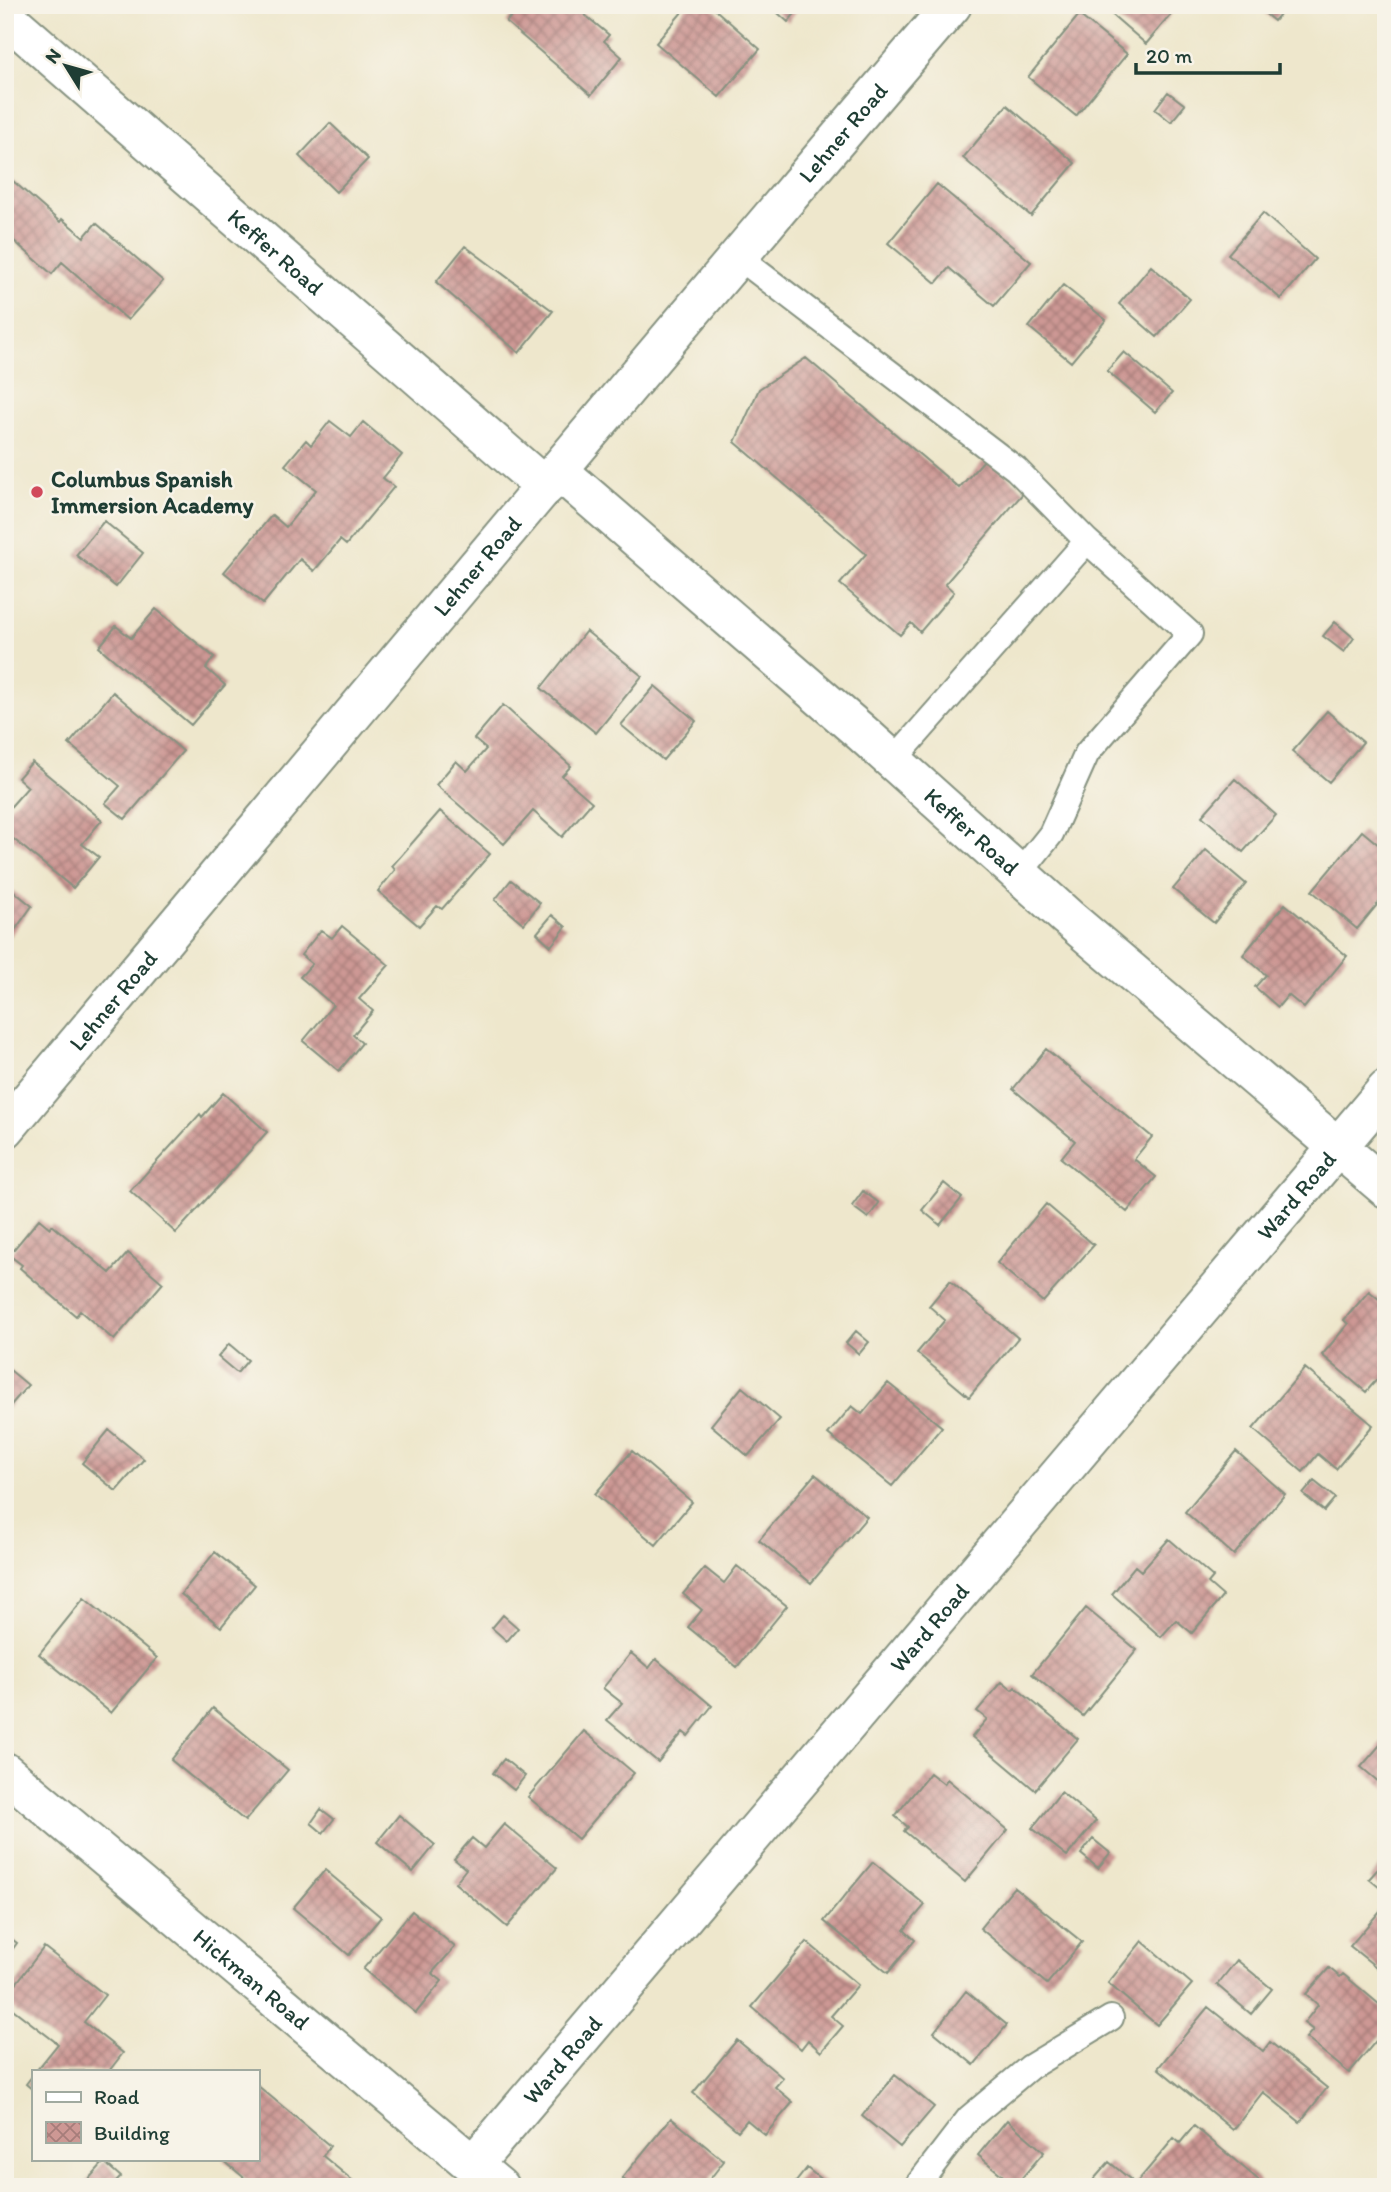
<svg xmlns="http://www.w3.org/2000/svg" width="1391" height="2192" viewBox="0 0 1391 2192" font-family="Itim,sans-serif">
	<defs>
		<pattern id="building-cross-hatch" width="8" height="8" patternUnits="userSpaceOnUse" patternTransform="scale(1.75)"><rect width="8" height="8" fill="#cd9894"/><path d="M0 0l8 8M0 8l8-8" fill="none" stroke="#a67d7a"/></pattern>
	</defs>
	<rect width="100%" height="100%" fill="#f7f3e8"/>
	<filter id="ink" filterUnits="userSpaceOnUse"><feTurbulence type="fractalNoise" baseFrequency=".0143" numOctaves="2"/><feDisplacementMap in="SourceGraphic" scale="14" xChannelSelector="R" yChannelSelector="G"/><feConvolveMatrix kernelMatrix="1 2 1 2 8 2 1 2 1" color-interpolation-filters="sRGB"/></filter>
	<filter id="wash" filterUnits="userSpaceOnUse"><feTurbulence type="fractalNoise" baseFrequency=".00686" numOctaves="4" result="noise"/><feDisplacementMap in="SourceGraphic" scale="28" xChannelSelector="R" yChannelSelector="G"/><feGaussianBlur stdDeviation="1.57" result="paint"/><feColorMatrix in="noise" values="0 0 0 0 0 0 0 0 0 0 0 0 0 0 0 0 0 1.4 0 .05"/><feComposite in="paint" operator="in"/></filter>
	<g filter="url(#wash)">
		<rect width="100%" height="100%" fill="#eee7cc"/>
		<g id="blocks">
			<path fill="url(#building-cross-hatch)" d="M520,5h53l36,30 -5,6 18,16 -31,38 -85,-73z
				M688,5h22l50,44 -41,48 -63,-54z
				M769,5h33l-14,17z
				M1101,5h78l-33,39z
				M1255,5h33l-14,16z
				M1079,15l48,39 -51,62 -48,-39z
				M1168,92l17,13 -14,17 -16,-13z
				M1007,105l68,58 -44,53 -68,-58z
				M330,123l38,36 -32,33 -37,-36z
				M13,181l47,41 2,-3 22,18 12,-14 67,58 -35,39 -66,-58 -10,12 -47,-41v-43z
				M937,184l94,78 -37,44 -45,-38 -13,15 -48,-40z
				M1263,213l52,46 -34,40 -53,-45z
				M465,246l88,65 -34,42 -83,-71z
				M1151,266l39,33 -33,38 -38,-33z
				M1063,285l43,35 -35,42 -42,-35z
				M1124,352l48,41 -17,19 -48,-41z
				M806,358l153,130 27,-30 39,33 -80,93 9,8 -34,40 -9,-9 -11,12 -60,-51 26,-30 -131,-112 24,-53z
				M330,421l21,16 12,-15 39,33 -19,23 11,9 -48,58 -6,-5 -26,31 -14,-12 -37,45 -39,-32 48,-57 14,12 30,-37 -31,-25 21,-25 5,5z
				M104,521l39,32 -27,34 -40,-32z
				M156,609l58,48 -8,11 19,17 -34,40 -92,-78 17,-21 15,12z
				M1335,622l19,16 -10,14 -21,-16z
				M586,631l56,45 -46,57 -55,-45z
				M655,686l41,35 -33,39 -42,-35z
				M113,692l70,59 -58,68 -20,-16 15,-17 -51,-42z
				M503,705l68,61 -9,10 30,26 -30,35 -29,-26 -29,33 -68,-59 20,-24 11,10 19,-22 -12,-10z
				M1327,711l36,31 -34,40 -37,-31z
				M32,762l70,58 -20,24 17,13 -26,31 -68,-56v-19l23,-26 -10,-9z
				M1235,779l41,36 -33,37 -41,-36z
				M1386,796v14l-7,-6z
				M440,811l50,43 -48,55 -5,-3 -18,20 -41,-35 17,-21 -3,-4z
				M1362,831l24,20v43l-29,35 -45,-38z
				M1206,850l40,34 -32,39 -41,-34z
				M511,880l29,23 -16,21 -29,-24z
				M5,884l27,22 -27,38z
				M1285,904l62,52 -43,52 -16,-13 -10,12 -23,-20 11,-12 -23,-20z
				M552,915l14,12 -15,19 -14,-13z
				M342,926l47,39 -30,34 14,12 -20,24 9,8 -23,28 -36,-30 30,-36 -33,-28 12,-13 -11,-9 20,-25 11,8z
				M1046,1049l106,88 -18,22 22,18 -29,35 -66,-54 14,-17 -62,-52z
				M223,1093l44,39 -91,101 -46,-42 70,-77 2,3z
				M944,1183l18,15 -22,27 -18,-15z
				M863,1191l16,12 -11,15 -16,-12z
				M1046,1204l48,41 -51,57 -46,-39z
				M39,1219l11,9 2,-3 58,48 18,-20 35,30 -49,57 -34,-29 -4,5 -56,-48 2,-3 -13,-10z
				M950,1281l68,57 -49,59 -52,-44 28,-33 -16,-14z
				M1369,1291l17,14v80l-8,-7 -12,14 -44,-37 26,-31 -4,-4z
				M856,1331l13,11 -10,12 -13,-11z
				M229,1344l19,16 -11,13 -19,-16z
				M5,1366l23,19 -23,27z
				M1305,1368l68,57 -37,44 -18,-15 -15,18 -50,-43z
				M888,1383l54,44 -50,59 -64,-52 24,-28 10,8z
				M742,1387l38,32 -32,37 -37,-31z
				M109,1430l35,29 -28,32 -34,-28z
				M632,1451l60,51 -36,43 -61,-51z
				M1236,1451l49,43 -51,61 -49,-43z
				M815,1474l52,43 -56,66 -52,-43z
				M1314,1481l21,17 -11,13 -21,-17z
				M1169,1539l44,38 -5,6 15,13 -31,37 -16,-13 -15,17 -49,-43 23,-28 6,5z
				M215,1552l40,33 -34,42 -40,-33z
				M737,1566l50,40 -50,61 -49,-40 14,-17 -19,-16 22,-26 19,15z
				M84,1598l73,60 -46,55 -72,-59z
				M1086,1608l51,42 -54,66 -51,-42z
				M503,1615l15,13 -11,13 -15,-13z
				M631,1653l18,15 7,-9 56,47 -24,30 -5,-4 -25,30 -51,-42 15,-17 -19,-15z
				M1002,1682l10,8 3,-3 63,52 -43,51 -63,-53 15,-18 -10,-8z
				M213,1708l75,62 -43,51 -74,-61z
				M584,1731l50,42 -56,66 -50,-42z
				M1386,1738v50l-25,-21z
				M504,1759l21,17 -11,14 -21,-17z
				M930,1773l14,11 3,-5 61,51 -43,52 -61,-51 4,-4 -13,-11z
				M1061,1792l35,29 -29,35 -35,-28z
				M321,1809l13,10 -11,14 -12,-10z
				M399,1815l36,30 -22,27 -36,-30z
				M504,1824l53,44 -50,59 -52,-44 11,-14 -12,-10 18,-21 12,10z
				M1093,1839l17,14 -12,15 -17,-14z
				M1386,1860v33l-17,-14z
				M873,1862l52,43 -21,25 11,10 -27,33 -64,-52z
				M325,1870l56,47 -32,38 -56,-47z
				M1014,1887l68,55 -35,42 -67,-56z
				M1386,1904v71l-36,-29z
				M412,1911l43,36 -23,26 10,8 -26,32 -53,-44z
				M5,1934l12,9 -10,14 -2,-2z
				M1142,1941l50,43 -35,41 -49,-42z
				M807,1942l51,43 -27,31 12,10 -22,26 -13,-12 -7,9 -49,-42z
				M44,1947l61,48 -21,27 39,31 -14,18h-73l22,-27 -53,-41v-5z
				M1237,1960l35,29 -21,25 -34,-29z
				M1329,1968l11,9 3,-3 43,36v19l-37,44 -43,-35 7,-8 -9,-7 14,-18 -12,-11z
				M966,1991l41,34 -33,40 -40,-33z
				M1208,2007l55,44 7,-9 57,46 -27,34 -37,-30 -30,38 -75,-62z
				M737,2040l46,38 -8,9 18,15 -28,33 -18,-15 -9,11 -45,-38z
				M33,2075v15l-7,-6z
				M895,2075l39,32 -34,40 -38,-31z
				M257,2085l73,61 -7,10 29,24 -7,7h-90l-33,-28h35z
				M671,2118l53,43 -14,18 9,8h-86l-11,-9z
				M1007,2120l37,32 -29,34 -37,-31z
				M1194,2126l67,56 -5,5h-123l41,-49 6,5z
				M104,2162l17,15 -10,10h-23l-4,-3z
				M1109,2162l22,18 -6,7h-22l-9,-8z
				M807,2168l23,19h-38z"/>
		</g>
	</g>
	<g filter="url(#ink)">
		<use href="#blocks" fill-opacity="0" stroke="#869280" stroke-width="2"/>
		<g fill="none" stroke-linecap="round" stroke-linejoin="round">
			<defs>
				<path id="service" d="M737,256l279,213 71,72 -194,220
					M1019,874l32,-40 36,-81 103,-119 -103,-93
					M916,2187l53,-69 61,-51 81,-49"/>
				<g id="minor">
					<path id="s1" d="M5,16l540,471"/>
					<path id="s2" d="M559,471l303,262 205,184 319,271"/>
					<path id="s3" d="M5,1129c316,-375 628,-752 947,-1124"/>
					<path id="s4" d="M5,1772l494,415"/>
					<path id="s5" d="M473,2165l913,-1075"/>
				</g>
			</defs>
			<use href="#service" stroke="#869280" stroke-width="28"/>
			<use href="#minor" stroke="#869280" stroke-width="42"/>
			<use href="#service" stroke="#fff" stroke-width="24"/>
			<use href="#minor" stroke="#fff" stroke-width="38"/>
		</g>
	</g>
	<circle fill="#d1495b" stroke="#f7f3e8" stroke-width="2.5" cx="37" cy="492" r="7"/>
	<g text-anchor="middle" stroke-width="5" stroke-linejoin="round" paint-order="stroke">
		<g font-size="23" fill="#1f3d34" stroke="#f7f3e8">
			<text dy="8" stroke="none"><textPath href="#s3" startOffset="1302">Lehner Road</textPath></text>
			<text dy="8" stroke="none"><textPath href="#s1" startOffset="359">Keffer Road</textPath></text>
			<text dy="8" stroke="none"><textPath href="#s3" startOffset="735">Lehner Road</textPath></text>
			<text dy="8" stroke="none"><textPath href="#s2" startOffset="548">Keffer Road</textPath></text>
			<text dy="8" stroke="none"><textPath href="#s3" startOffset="168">Lehner Road</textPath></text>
			<text dy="8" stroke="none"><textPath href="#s5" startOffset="1272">Ward Road</textPath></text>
			<text dy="8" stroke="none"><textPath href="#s5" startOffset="705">Ward Road</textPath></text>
			<text dy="8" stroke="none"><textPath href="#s4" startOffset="322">Hickman Road</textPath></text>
			<text dy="8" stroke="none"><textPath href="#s5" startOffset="138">Ward Road</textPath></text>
		</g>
		<g font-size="23" font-weight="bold" fill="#1f3d34" stroke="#f7f3e8" text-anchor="start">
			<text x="51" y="487">Columbus Spanish<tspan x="51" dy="26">Immersion Academy</tspan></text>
		</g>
	</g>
	<rect width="1391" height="2192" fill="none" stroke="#f7f3e8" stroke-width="28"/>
	<rect x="32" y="2070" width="228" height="91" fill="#f7f3e8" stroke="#a1aaa0" stroke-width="2"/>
	<rect x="46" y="2092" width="35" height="10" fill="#ffffff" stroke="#a1aaa0" stroke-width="2"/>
	<text x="94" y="2104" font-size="21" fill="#1f3d34">Road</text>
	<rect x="46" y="2122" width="35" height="21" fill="url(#building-cross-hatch)" stroke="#a1aaa0" stroke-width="2"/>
	<text x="94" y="2140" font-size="21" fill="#1f3d34">Building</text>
	<g transform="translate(66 66) rotate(307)" stroke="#f7f3e8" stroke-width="5" paint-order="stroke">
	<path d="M0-5L12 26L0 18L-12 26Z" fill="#1f3d34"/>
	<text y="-10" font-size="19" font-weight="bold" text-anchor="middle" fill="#1f3d34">N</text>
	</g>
	<path d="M1136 63v10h144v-10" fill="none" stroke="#1f3d34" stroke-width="3.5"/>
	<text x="1146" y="63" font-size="21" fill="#1f3d34" stroke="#f7f3e8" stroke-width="5" paint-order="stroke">20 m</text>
</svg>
